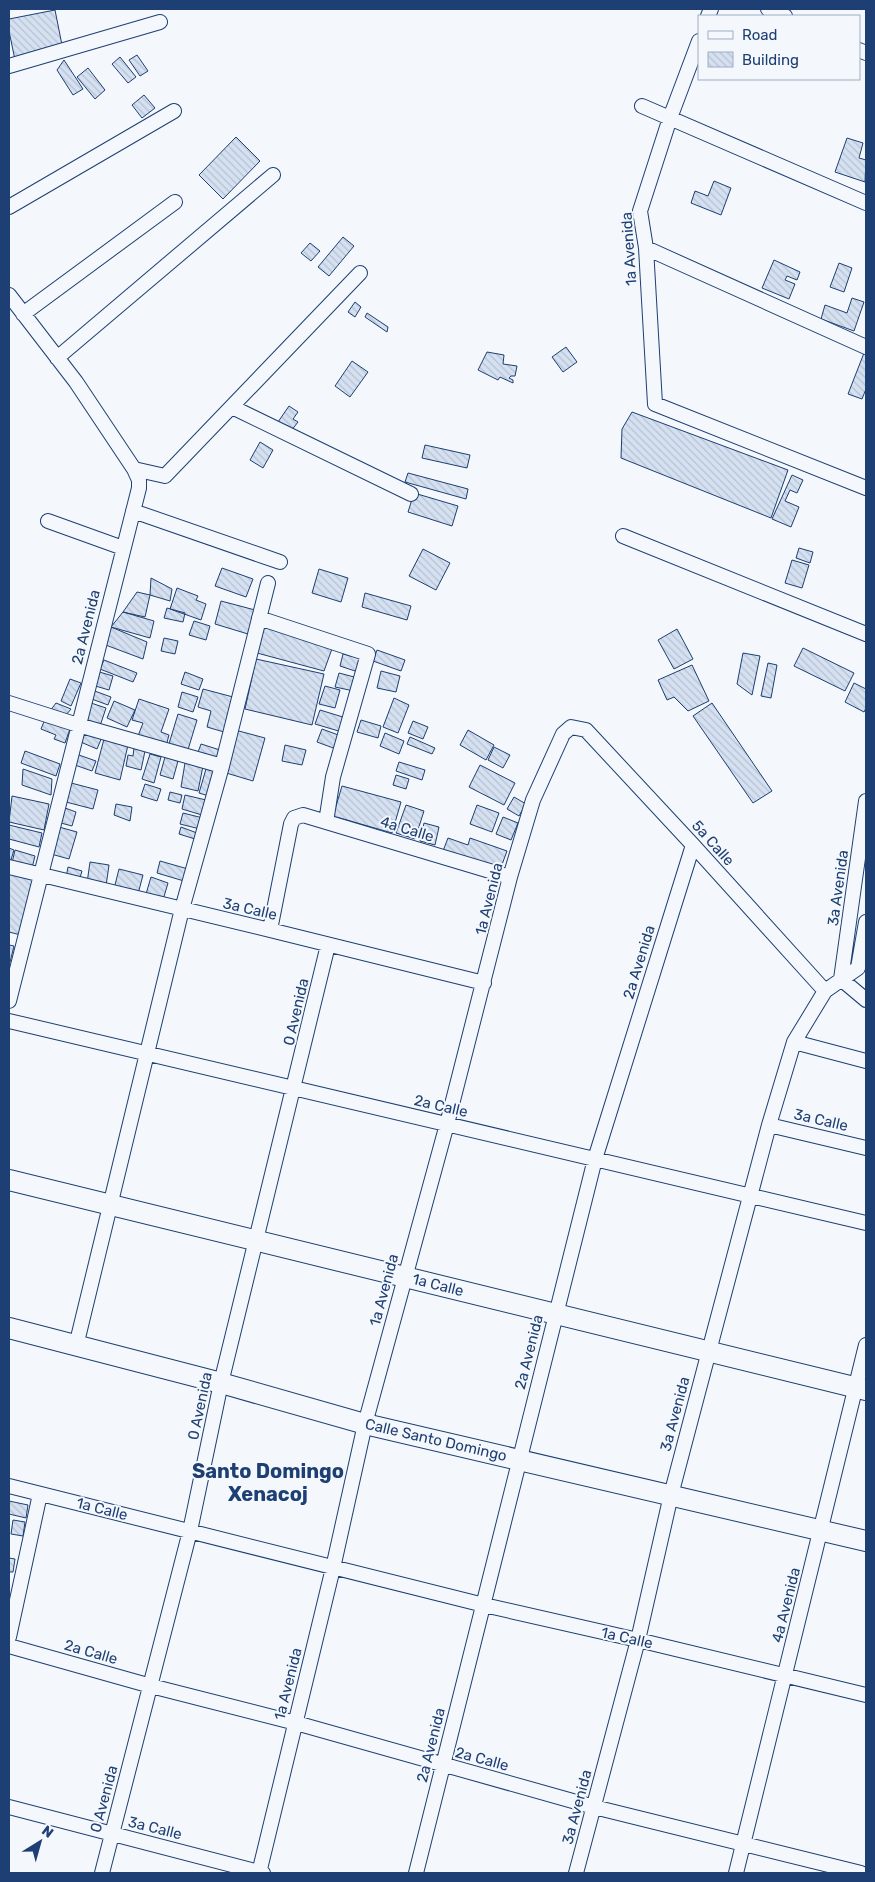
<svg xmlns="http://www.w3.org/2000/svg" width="875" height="1882" viewBox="0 0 875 1882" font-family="Rubik,sans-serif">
	<defs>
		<pattern id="building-back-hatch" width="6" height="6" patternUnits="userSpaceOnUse" patternTransform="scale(1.25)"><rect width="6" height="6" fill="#d5e0f0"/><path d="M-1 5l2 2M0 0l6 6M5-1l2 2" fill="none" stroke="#b6c1d1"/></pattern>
	</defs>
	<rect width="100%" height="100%" fill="#f4f7fb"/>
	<path fill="url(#building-back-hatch)" stroke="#1d3f73" d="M55,10l8,40 -48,10 -6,-29v-12z
		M137,55l11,16 -8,5 -11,-16z
		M120,57l16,20 -8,6 -16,-19z
		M64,60l19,29 -10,6 -16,-25z
		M88,68l17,22 -10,9 -18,-22z
		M144,95l11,13 -13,10 -10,-13z
		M236,137l24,24 -37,38 -24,-24z
		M847,138l16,5 -4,15 7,2 -1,22 -30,-10z
		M714,181l17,7 -10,27 -30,-12 4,-12 13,5z
		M343,237l11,9 -25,30 -11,-9z
		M310,243l10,8 -9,10 -10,-8z
		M774,260l26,12 -3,8 -10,-4 -2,4 10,4 -6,15 -27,-11z
		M839,263l13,5 -8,24 -14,-5z
		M852,298l12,4 -10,29 -33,-12 4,-14 22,8z
		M355,302l6,5 -6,10 -7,-5z
		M367,313l21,14 -1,5 -22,-15z
		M566,347l11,15 -14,10 -11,-15z
		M487,352l17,3 -1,9 14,2 -2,10h-4l-2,2 4,2v3l-13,-6 -2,3 -20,-10z
		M864,353l2,1v35l-4,10 -14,-5z
		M352,361l16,11 -18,25 -15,-11z
		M289,406l9,6 -5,7 5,3 -7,9 -13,-9z
		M632,412l156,58 -17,48 -150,-60 1,-29z
		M260,442l13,8 -10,18 -13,-8z
		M425,445l45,10 -3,13 -45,-10z
		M408,473l60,16 -2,10 -61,-17z
		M792,475l11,5 -6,13 -7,-3 -5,11 14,6 -8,20 -19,-8z
		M414,493l44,13 -6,20 -44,-14z
		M799,548l14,4 -3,11 -14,-5z
		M423,549l27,14 -14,27 -27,-14z
		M792,560l17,5 -7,23 -17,-5z
		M222,568l31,11 -7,18 -31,-11z
		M319,569l29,9 -7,24 -29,-9z
		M151,578l21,11 -2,12 -20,-6z
		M177,588l21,8 -2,4 10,4 -5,16 -31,-11z
		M137,592l13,3 -5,22 -22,-5z
		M365,593l46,13 -4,14 -45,-13z
		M221,601l34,9 -7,24 -33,-10z
		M167,608l18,5 -2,9 -19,-4z
		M123,612l31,9 -4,17 -39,-11z
		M194,621l16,5 -4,14 -17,-5z
		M265,625l68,21 -9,25 -67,-18z
		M111,627l36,15 -4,17 -40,-15z
		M677,629l16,30 -19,10 -16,-29z
		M164,638l14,3 -3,13 -14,-3z
		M803,648l51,25 -9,18 -51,-25z
		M377,650l28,10 -4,11 -28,-10z
		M743,653l17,3 -8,39 -15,-11z
		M343,654l19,5 -4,13 -18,-6z
		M256,659l68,15 -12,51 -67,-16z
		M104,660l33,13 -4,9 -33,-13z
		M768,663l9,2 -6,33 -10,-2z
		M692,665l17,36 -21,10 -14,-14 -7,3 -9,-20z
		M96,671l17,5 -4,14 -17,-5z
		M381,671l19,5 -4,16 -19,-4z
		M185,672l18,7 -4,11 -18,-6z
		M339,673l19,5 -4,13 -19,-4z
		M70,679l11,4 -10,23 -10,-5z
		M854,683l12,6v19l-2,4 -19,-10z
		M325,686l15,4 -5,18 -16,-4z
		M203,689l30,8 -9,35 -17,-5 4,-16 -13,-4z
		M92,690l19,7 -3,8 -19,-7z
		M182,692l16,5 -5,15 -15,-5z
		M394,698l15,7 -11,28 -15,-6z
		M139,699l30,10 -8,23 8,3 -3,11 -28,-10 5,-13 -11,-3z
		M114,701l21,9 -8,17 -20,-9z
		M88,702l18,6 -7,21 -18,-7z
		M56,703l15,6 -5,6 -16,-4z
		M712,703l60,88 -19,12 -60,-87z
		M320,710l26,8 -4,14 -27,-8z
		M178,714l19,6 -10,33 -19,-6z
		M45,719l25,10 -5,14 -11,-4 2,-4 -15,-6z
		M361,720l20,6 -3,12 -21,-6z
		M413,721l15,6 -5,12 -15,-6z
		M81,729l21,8 -5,12 -21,-9z
		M322,729l19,7 -5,13 -19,-7z
		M235,730l30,8 -12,43 -30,-9z
		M468,730l26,15 -8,15 -26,-15z
		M385,733l19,8 -5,13 -19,-8z
		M410,737l25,11 -3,6 -25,-10z
		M104,739l24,6 -8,35 -25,-7z
		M201,744l19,6 -3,11 -20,-6z
		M285,745l21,5 -4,15 -20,-4z
		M494,747l16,8 -7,13 -15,-8z
		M134,748l11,3 -4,19 -15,-4 2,-11 5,1z
		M25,751l35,13 -4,12 -35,-13z
		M76,754l20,7 -4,10 -20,-7z
		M150,754l11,3 -7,26 -12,-4z
		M165,757l13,4 -5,18 -13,-4z
		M399,762l26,8 -3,10 -26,-9z
		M185,763l18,3 -5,25 -17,-4z
		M480,765l35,18 -11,22 -35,-18z
		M23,769l29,10 -1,16 -29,-10z
		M206,769l10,3 -7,24 -10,-3z
		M396,775l13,4 -3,10 -13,-4z
		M71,783l27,7 -5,19 -27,-7z
		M145,784l16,5 -4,12 -16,-5z
		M342,786l59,16 -9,31 -59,-17z
		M170,792l12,3 -2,8 -12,-3z
		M185,795l21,5 -4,15 -20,-6z
		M12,796l37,8 -5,26 -35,-8z
		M514,797l12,7 -7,12 -12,-7z
		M116,804l16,3 -2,14 -16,-6z
		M406,805l18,6 -9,28 -19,-6z
		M477,805l22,8 -7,19 -22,-8z
		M65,808l11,4 -4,14 -11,-3z
		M183,813l20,5 -3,11 -20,-5z
		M503,817l15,6 -7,17 -15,-6z
		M424,823l15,4 -4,18 -15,-4z
		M9,825l33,8 -3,14 -30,-8z
		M59,827l18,5 -8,27 -18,-5z
		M181,827l16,6 -2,6 -16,-5z
		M448,838l20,7 2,-7 37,13 -7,19 -57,-19z
		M9,848l5,2 -4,13h-1z
		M15,850l20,6 -3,12 -20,-5z
		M160,861l28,8 -4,12 -27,-8z
		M90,862l19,3 -3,21 -19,-3z
		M68,867l14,4 -3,10 -13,-3z
		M119,869l24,6 -5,19 -24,-5z
		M9,870l26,7 -14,58 -12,-3z
		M151,877l17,6 -5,17 -17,-6z
		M9,945l5,1 -5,20z
		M9,1501l19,4 -2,13 -17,-4z
		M13,1520l12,2 -2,14 -12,-2z
		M9,1558l6,1 -2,13h-4z"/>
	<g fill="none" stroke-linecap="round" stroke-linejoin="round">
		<defs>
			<path id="street" d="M768,9l17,7
				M708,16l3,-7
				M699,41l-29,77 -30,93 6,37 9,156 211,84
				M859,50l7,3
				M9,66l151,-44
				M642,106l224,97
				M9,207l165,-96
				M646,248l220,99
				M9,295l67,87 58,87 5,11v8l-130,513
				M23,314l152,-112
				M57,358l216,-183
				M232,407l179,87
				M134,469l31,7 195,-203
				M133,511l147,51
				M48,521l75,27
				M623,536l243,98
				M259,618l109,36 -35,123 -7,45
				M9,703l69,22 144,41
				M9,867l261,63 214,53
				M270,930l21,-106 3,-6 9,-3 207,62
				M841,979l25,-178
				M841,979l25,21
				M9,1021l857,202
				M794,1042l72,19
				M769,1125l97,23
				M76,1346l106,-437 40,-143 46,-183
				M9,1486l475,119 154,35 228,55
				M9,1637l31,-143
				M9,1646l142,40 145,37 298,84 267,66
				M9,1807l254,66
				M102,1873l88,-342 31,-148 107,-438
				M259,1873l74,-305 32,-144 82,-300 63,-247 23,-77 30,-66 8,-7 15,3 107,115 132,146
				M416,1873l179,-714 98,-314
				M576,1873l62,-233 33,-145 38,-144 60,-226 25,-83 31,-51 33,-23 8,-46
				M736,1873l130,-528"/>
			<path id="secondary" d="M9,1180l857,210
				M9,1328l212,55 144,41 501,117"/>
		</defs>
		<use href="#street" stroke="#1d3f73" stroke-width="16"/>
		<use href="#secondary" stroke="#1d3f73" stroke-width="22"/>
		<use href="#street" stroke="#f4f7fb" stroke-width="14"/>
		<use href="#secondary" stroke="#f4f7fb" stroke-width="20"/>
	</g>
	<g text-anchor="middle" stroke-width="4" stroke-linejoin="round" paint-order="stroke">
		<g font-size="15" fill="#1d3f73" stroke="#f4f7fb">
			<text transform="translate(629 249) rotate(-94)" y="5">1a Avenida</text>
			<text transform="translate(86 627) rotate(-76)" y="5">2a Avenida</text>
			<text transform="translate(407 829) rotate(17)" y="5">4a Calle</text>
			<text transform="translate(713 843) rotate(48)" y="5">5a Calle</text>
			<text transform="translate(838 888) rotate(-82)" y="5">3a Avenida</text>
			<text transform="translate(489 899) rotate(-76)" y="5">1a Avenida</text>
			<text transform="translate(250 909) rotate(13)" y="5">3a Calle</text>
			<text transform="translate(639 962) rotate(-73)" y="5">2a Avenida</text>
			<text transform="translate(296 1012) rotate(-77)" y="5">0 Avenida</text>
			<text transform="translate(441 1106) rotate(13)" y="5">2a Calle</text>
			<text transform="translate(821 1120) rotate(13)" y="5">3a Calle</text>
			<text transform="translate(438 1285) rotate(14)" y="5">1a Calle</text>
			<text transform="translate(384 1290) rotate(-75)" y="5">1a Avenida</text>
			<text transform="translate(529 1352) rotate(-76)" y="5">2a Avenida</text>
			<text transform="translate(200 1406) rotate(-78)" y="5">0 Avenida</text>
			<text transform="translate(675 1414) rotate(-75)" y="5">3a Avenida</text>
			<text transform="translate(436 1440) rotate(13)" y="5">Calle Santo Domingo</text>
			<text transform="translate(102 1509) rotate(14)" y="5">1a Calle</text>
			<text transform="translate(786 1605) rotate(-76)" y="5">4a Avenida</text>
			<text transform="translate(627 1638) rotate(13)" y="5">1a Calle</text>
			<text transform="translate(91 1652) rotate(16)" y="5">2a Calle</text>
			<text transform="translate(288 1684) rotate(-76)" y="5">1a Avenida</text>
			<text transform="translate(431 1745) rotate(-76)" y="5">2a Avenida</text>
			<text transform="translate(482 1759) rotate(15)" y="5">2a Calle</text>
			<text transform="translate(104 1799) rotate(-75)" y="5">0 Avenida</text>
			<text transform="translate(577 1807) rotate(-75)" y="5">3a Avenida</text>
			<text transform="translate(155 1828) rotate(14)" y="5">3a Calle</text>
		</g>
		<g font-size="20" font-weight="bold" fill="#1d3f73" stroke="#f4f7fb">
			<text x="268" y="1478">Santo Domingo<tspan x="268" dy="23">Xenacoj</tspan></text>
		</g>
	</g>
	<rect width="875" height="1882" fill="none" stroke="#1d3f73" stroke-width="20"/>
	<rect x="698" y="15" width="162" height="65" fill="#f4f7fb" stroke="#9eadc5"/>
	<rect x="708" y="31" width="25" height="8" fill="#f4f7fb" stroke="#9eadc5"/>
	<text x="742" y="40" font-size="15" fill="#1d3f73">Road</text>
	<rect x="708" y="52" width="25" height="15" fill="url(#building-back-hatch)" stroke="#9eadc5"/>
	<text x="742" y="65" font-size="15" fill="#1d3f73">Building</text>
	<g transform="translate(40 1842) rotate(37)" stroke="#f4f7fb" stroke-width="4" paint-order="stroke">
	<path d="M0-4L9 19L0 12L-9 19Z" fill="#1d3f73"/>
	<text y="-8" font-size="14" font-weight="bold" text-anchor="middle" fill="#1d3f73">N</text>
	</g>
</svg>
